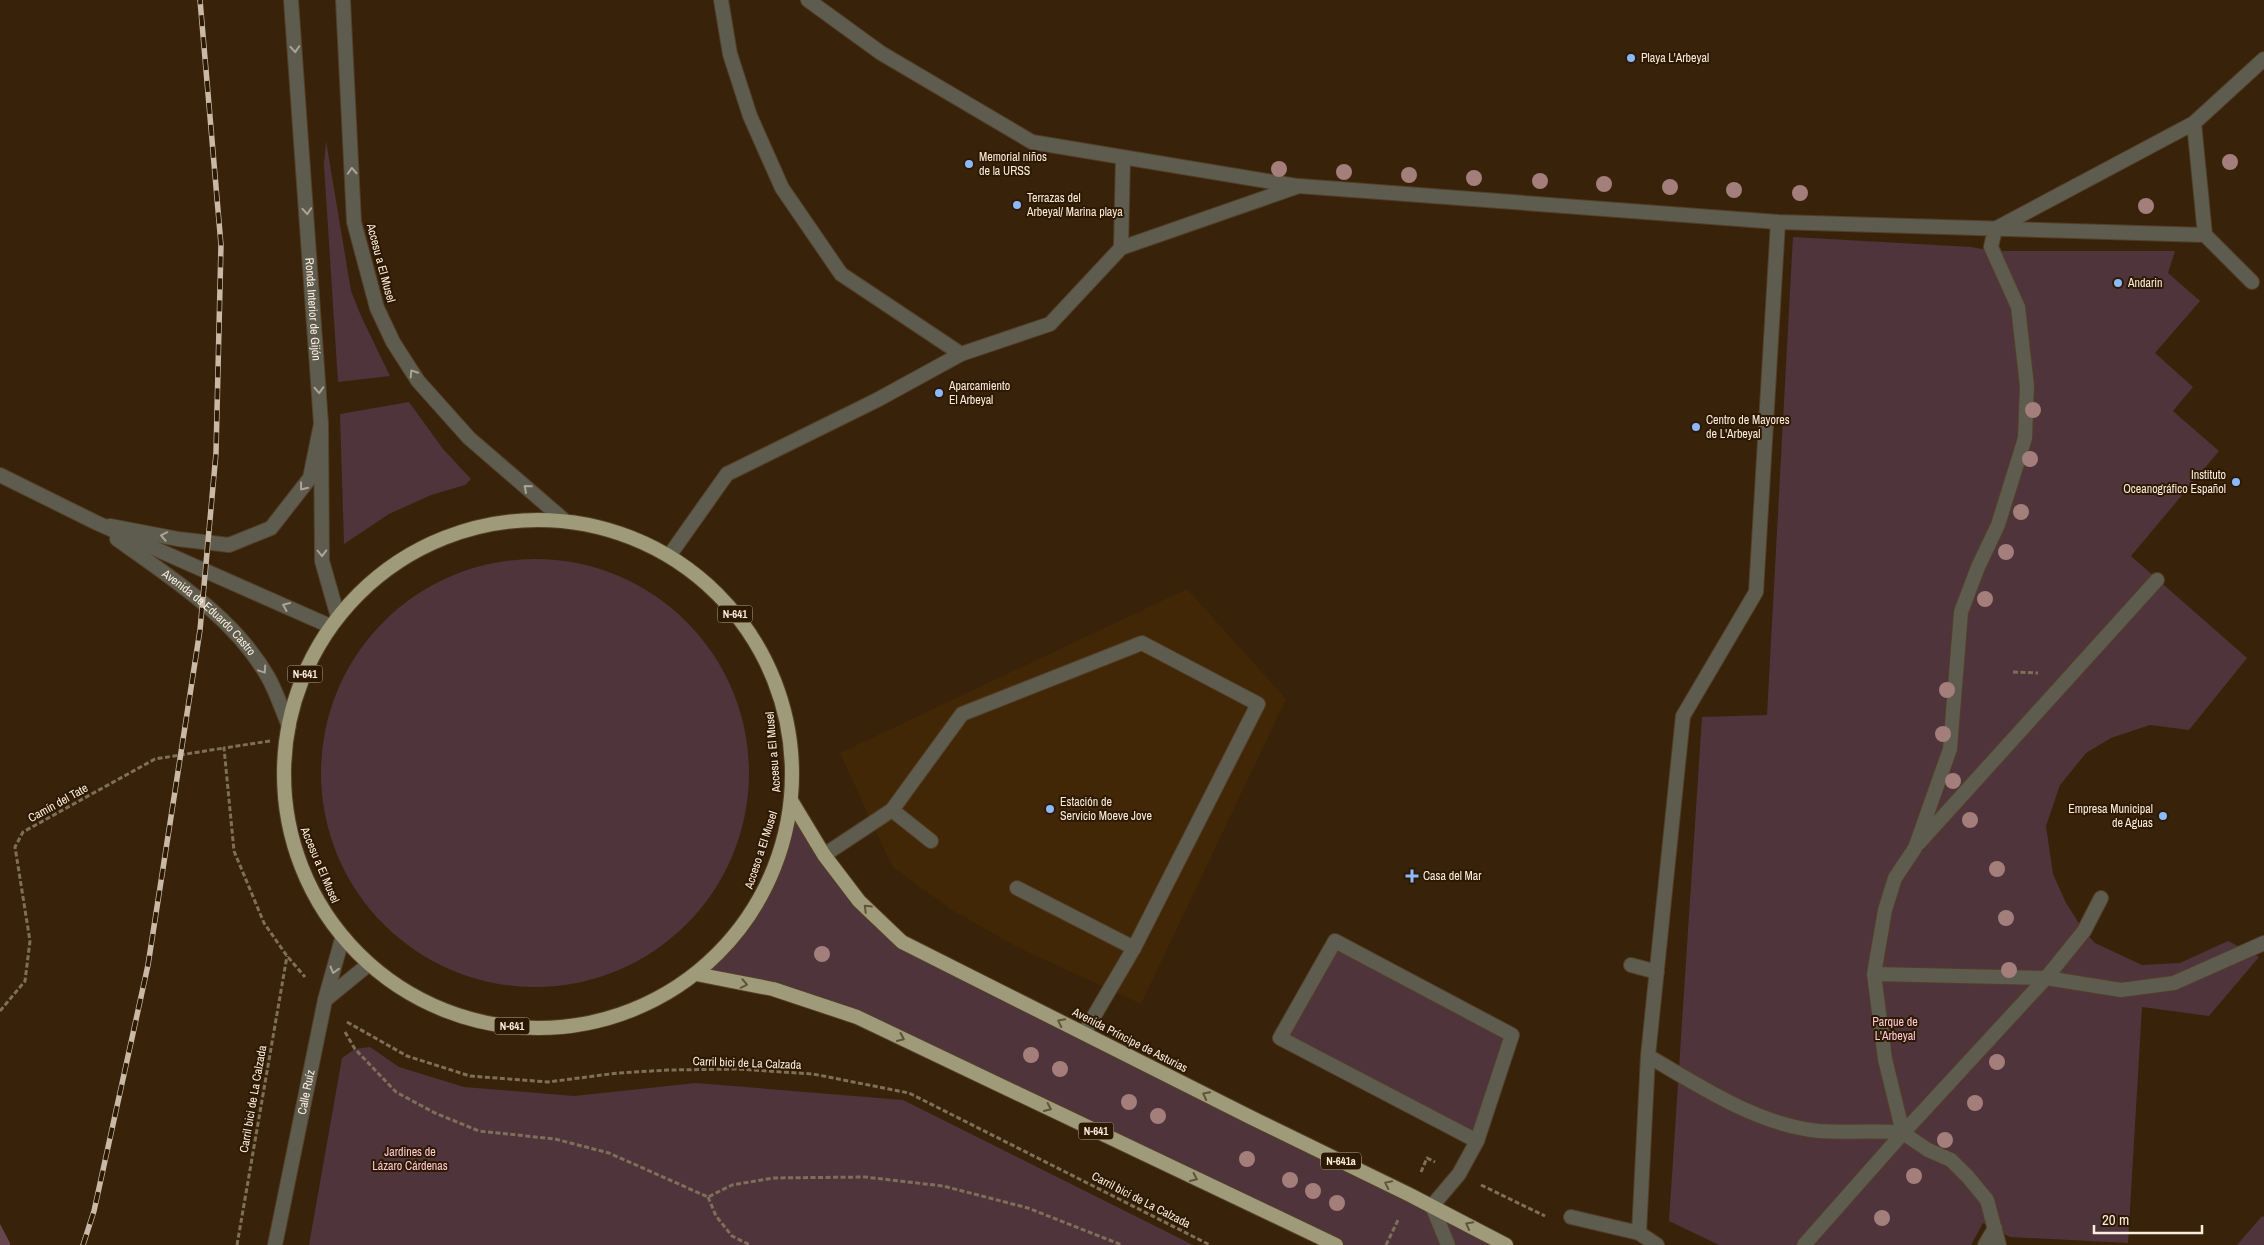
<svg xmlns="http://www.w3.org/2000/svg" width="2264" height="1245" viewBox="0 0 2264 1245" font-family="'Archivo Narrow',sans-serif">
	<rect width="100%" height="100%" fill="#38230a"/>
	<path fill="#412706" d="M1187,589l99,110 -145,305 -124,-57 -65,-37 -60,-44 -52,-113z"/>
	<path fill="#4f343c" d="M326,141l25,150 10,25 29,60 -52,6 -14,-217z
		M1793,237l178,10 22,4h182l-7,22 32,28 -45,52 38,34 -20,24 46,40 -88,105 116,102 -58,72 -39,-5 -39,13 -25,15 -26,32 -14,41 7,48 13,29 18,28 11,12 47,22 38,-2 48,-22 31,16 -50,59 -67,-9 -14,236 -118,-6 -27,-14 -12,22h-252l-50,-24 33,-504 65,-2z
		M409,402l34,47 28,30 -6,6 -34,10 -42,19 -45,30 -4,-130z
		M321 773a214 214 0 1 1 428 0a214 214 0 1 1-428 0Z
		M792,802l32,53 78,87 604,303h-170l-479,-228 -161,-43 32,-34 38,-47z
		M1335,941l177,94 -35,106 -197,-103z
		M370,1047l29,20 65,20 110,9 122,-13 207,17 290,145h-884l33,-187 13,-9z
		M2262,1216l2,1v28h-27z"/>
	<path fill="#674650" d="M0,1224l10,19v2h-10z"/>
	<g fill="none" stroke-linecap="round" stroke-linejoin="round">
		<defs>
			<g id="service">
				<path id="s1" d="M291,0l30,424 1,137 16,56"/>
				<path d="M343,0l11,222 23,86 16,34 25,39 51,57 95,82"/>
				<path d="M669,556l58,-82 150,-74 84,-46"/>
				<path d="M892,810l39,31"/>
				<path d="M824,855l68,-45 70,-96 180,-71 116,61 -124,244 -50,85"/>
				<path d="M1017,888l117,60"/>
				<path d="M1335,941l177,94 -35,106 -197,-103z"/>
				<path d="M1432,1206l27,-32 18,-33"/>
			</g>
			<path id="pedestrian" d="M721,0l9,54 20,62 32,72 59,86 120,80 89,-30 71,-76 178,-62 479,36 427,13 -11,-112 70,-64
				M808,0l73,53 151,89 265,44
				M2205,235l47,47
				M1121,248l2,-91
				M1919,843l238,-263
				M1631,965l26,7
				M1874,974l172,4 75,12 53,-7 90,-40
				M1648,1056c52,30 109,69 171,75 28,2 56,-1 84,2
				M1571,1217l68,16
				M1657,1245l-18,-12 9,-177 35,-340 73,-124 22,-370
				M1804,1245l99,-112 143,-155 38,-47 17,-33
				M1985,1245l10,-17
				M1999,1245l-12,-45 -19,-23 -17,-17 -23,-10 -25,-17 -18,-74 -11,-85 11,-64 10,-32 20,-30 35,-99 11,-137 17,-45 20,-42 27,-87 2,-52 -9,-79 -27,-60 4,-18 199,-106"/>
			<g id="minor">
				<path d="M110,526l68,13 51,6 42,-17 39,-50 11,-54"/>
				<path d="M325,1000l44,-36"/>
				<path d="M1432,1206l16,39"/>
				<path id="s2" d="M275,1245l50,-245 17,-61"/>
			</g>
			<g id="tertiary">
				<path d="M0,475l97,48 233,103"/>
				<path id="s3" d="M117,539c54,39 117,78 151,138 9,16 14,33 21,49"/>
			</g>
			<path id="trunk" d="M284 774a254 254 0 1 1 508 0a254 254 0 1 1-508 0Z
				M792,802l32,53 35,46 43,41 348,175 160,78 96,50
				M696,974l77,15 84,28 479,228"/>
		</defs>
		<use href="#service" stroke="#533f28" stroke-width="16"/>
		<use href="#pedestrian" stroke="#533f28" stroke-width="16"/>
		<use href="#minor" stroke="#533f28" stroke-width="16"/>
		<use href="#tertiary" stroke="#533f28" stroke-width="16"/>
		<use href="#trunk" stroke="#533f28" stroke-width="16"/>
		<path stroke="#806e58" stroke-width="3" stroke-dasharray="5 2.5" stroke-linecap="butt" d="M2013,672l25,1
			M270,741l-46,7 10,103 30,72 23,33 18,21
			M0,1011l25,-30 5,-40 -15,-94 8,-15 132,-73 69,-11
			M347,1022l60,34 63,20 78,6 70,-9 50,-3 70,-1 75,5 96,19 301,152
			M345,1032l10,17 41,43 39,21 44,18 76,8 54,14 99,44 24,-12 41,-7 92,-1 78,9 85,22 94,37
			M1421,1172l6,-14 8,4
			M1481,1185l64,31
			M708,1197l8,19 16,20 18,9
			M237,1245l50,-289
			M1386,1245l13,-27"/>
		<use href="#service" stroke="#5e5c4e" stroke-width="14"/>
		<use href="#pedestrian" stroke="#5e5c4e" stroke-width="14"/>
		<use href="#minor" stroke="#5e5c4e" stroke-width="14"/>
		<use href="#tertiary" stroke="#5e5c4e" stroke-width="14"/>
		<use href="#trunk" stroke="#9e9a7a" stroke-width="14"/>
		<defs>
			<path id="rail" d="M83,1245l11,-34 54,-246 52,-335 16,-177 5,-208 -21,-245"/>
		</defs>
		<use href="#rail" stroke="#c9b9a7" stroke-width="5.5"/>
		<use href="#rail" stroke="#2d1902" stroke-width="4" stroke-dasharray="11" stroke-linecap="butt"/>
	</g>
	<g fill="#a47e7b">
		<circle cx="2230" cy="162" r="8"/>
		<circle cx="1279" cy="169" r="8"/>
		<circle cx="1344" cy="172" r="8"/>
		<circle cx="1409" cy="175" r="8"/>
		<circle cx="1474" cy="178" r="8"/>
		<circle cx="1540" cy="181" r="8"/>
		<circle cx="1604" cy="184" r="8"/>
		<circle cx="1670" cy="187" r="8"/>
		<circle cx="1734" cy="190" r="8"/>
		<circle cx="1800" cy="193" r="8"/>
		<circle cx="2146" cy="206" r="8"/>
		<circle cx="2033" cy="410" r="8"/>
		<circle cx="2030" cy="459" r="8"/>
		<circle cx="2021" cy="512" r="8"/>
		<circle cx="2006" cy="552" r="8"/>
		<circle cx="1985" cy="599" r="8"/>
		<circle cx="1947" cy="690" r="8"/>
		<circle cx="1943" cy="734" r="8"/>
		<circle cx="1953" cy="781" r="8"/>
		<circle cx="1970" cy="820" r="8"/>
		<circle cx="1997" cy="869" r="8"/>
		<circle cx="2006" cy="918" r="8"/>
		<circle cx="822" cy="954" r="8"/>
		<circle cx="2009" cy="970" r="8"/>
		<circle cx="1031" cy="1055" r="8"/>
		<circle cx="1997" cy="1062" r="8"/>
		<circle cx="1060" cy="1069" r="8"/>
		<circle cx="1129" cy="1102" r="8"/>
		<circle cx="1975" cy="1103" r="8"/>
		<circle cx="1158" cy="1116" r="8"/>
		<circle cx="1945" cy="1140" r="8"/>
		<circle cx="1247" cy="1159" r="8"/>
		<circle cx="1914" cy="1176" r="8"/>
		<circle cx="1290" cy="1180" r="8"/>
		<circle cx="1313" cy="1191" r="8"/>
		<circle cx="1337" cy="1203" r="8"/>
		<circle cx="1882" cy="1218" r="8"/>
	</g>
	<defs><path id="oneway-chevron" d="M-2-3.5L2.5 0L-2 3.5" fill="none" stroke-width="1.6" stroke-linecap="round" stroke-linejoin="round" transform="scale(1.25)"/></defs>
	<g stroke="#aca496">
		<use href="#oneway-chevron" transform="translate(295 49) rotate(86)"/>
		<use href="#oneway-chevron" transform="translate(352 171) rotate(-93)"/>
		<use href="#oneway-chevron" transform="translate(307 211) rotate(86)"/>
		<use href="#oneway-chevron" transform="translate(413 373) rotate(-123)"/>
		<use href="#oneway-chevron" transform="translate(319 390) rotate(87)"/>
		<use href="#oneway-chevron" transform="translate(303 487) rotate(128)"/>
		<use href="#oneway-chevron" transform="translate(527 488) rotate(-139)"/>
		<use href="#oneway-chevron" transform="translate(164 536) rotate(-169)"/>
		<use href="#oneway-chevron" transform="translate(322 553) rotate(89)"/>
		<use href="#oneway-chevron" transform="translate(286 606) rotate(-156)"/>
		<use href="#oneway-chevron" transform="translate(263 670) rotate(56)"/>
		<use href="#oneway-chevron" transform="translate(334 970) rotate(105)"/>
	</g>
	<g stroke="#605338">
		<use href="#oneway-chevron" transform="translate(867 908) rotate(-136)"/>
		<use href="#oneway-chevron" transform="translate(744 984) rotate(11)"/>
		<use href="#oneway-chevron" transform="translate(1061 1022) rotate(-153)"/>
		<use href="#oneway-chevron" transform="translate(901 1038) rotate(25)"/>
		<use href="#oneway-chevron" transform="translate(1206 1095) rotate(-153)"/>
		<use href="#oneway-chevron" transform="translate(1048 1108) rotate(25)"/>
		<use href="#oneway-chevron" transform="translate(1194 1178) rotate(25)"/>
		<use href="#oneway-chevron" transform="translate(1388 1184) rotate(-154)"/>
		<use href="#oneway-chevron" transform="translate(1469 1225) rotate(-152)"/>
	</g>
	<g fill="#8cb9fc" stroke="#2d1902" stroke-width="2">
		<circle cx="1631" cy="58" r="5"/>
		<circle cx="969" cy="164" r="5"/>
		<circle cx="1017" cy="205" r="5"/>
		<circle cx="2118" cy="283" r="5"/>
		<circle cx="939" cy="393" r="5"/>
		<circle cx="1696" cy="427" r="5"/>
		<circle cx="2236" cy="482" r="5"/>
		<circle cx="1050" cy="809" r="5"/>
		<circle cx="2163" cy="816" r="5"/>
		<path d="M1409.5 868.5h5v5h5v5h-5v5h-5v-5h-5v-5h5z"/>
	</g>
	<g text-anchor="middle" stroke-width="4" stroke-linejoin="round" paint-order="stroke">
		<g fill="#2d1902" stroke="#bdad9c" stroke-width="1">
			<rect x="717.5" y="605.5" width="35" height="17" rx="4"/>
			<rect x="287.5" y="665.5" width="35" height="17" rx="4"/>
			<rect x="494.5" y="1017.5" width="35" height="17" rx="4"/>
			<rect x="1078.5" y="1122.5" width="35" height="17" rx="4"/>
			<rect x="1321" y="1152.5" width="40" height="17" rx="4"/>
		</g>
		<g font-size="11" font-weight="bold" fill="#fbedde">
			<text x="735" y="618">N-641</text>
			<text x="305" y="678">N-641</text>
			<text x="512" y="1030">N-641</text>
			<text x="1096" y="1135">N-641</text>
			<text x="1341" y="1165">N-641a</text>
		</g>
		<g font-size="12" fill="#fbedde" stroke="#2d1902" text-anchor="start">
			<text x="1641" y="62">Playa L'Arbeyal</text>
			<text x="979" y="161">Memorial niños<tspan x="979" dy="14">de la URSS</tspan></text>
			<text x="1027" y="202">Terrazas del<tspan x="1027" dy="14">Arbeyal/ Marina playa</tspan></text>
			<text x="2128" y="287">Andarin</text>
			<text x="949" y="390">Aparcamiento<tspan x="949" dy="14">El Arbeyal</tspan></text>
			<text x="1706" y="424">Centro de Mayores<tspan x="1706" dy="14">de L'Arbeyal</tspan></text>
			<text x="2226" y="479" text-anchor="end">Instituto<tspan x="2226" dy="14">Oceanográfico Español</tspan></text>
			<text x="1060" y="806">Estación de<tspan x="1060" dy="14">Servicio Moeve Jove</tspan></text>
			<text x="2153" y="813" text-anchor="end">Empresa Municipal<tspan x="2153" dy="14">de Aguas</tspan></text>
			<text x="1423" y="880">Casa del Mar</text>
		</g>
		<g font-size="12" fill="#fbedde" stroke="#2d1902">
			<text transform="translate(381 263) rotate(75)" y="4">Accesu a El Musel</text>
			<text dy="4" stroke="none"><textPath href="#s1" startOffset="310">Ronda Interior de Gijón</textPath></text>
			<text dy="4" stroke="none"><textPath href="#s3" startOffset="118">Avenida de Eduardo Castro</textPath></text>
			<text transform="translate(773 752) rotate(-95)" y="4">Accesu a El Musel</text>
			<text transform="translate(58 803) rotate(-29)" y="4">Camín del Tate</text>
			<text transform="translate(761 850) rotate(-72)" y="4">Acceso a El Musel</text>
			<text transform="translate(320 865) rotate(67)" y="4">Accesu a El Musel</text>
			<text transform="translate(1130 1040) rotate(27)" y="4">Avenida Príncipe de Asturias</text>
			<text transform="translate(747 1063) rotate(2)" y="4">Carril bici de La Calzada</text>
			<text dy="4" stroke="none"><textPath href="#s2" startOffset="156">Calle Ruíz</textPath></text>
			<text transform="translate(253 1099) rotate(-80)" y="4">Carril bici de La Calzada</text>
			<text transform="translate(1141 1200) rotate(27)" y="4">Carril bici de La Calzada</text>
		</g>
		<g font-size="12" fill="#fdc9d7" stroke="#2d1902">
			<text x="1895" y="1026">Parque de<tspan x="1895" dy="14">L'Arbeyal</tspan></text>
			<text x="410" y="1156">Jardines de<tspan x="410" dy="14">Lázaro Cárdenas</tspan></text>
		</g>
	</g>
	<path d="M2094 1225v8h108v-8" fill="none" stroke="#fbedde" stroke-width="2.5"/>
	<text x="2102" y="1225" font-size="15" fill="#fbedde" stroke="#2d1902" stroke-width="4" paint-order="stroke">20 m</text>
</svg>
